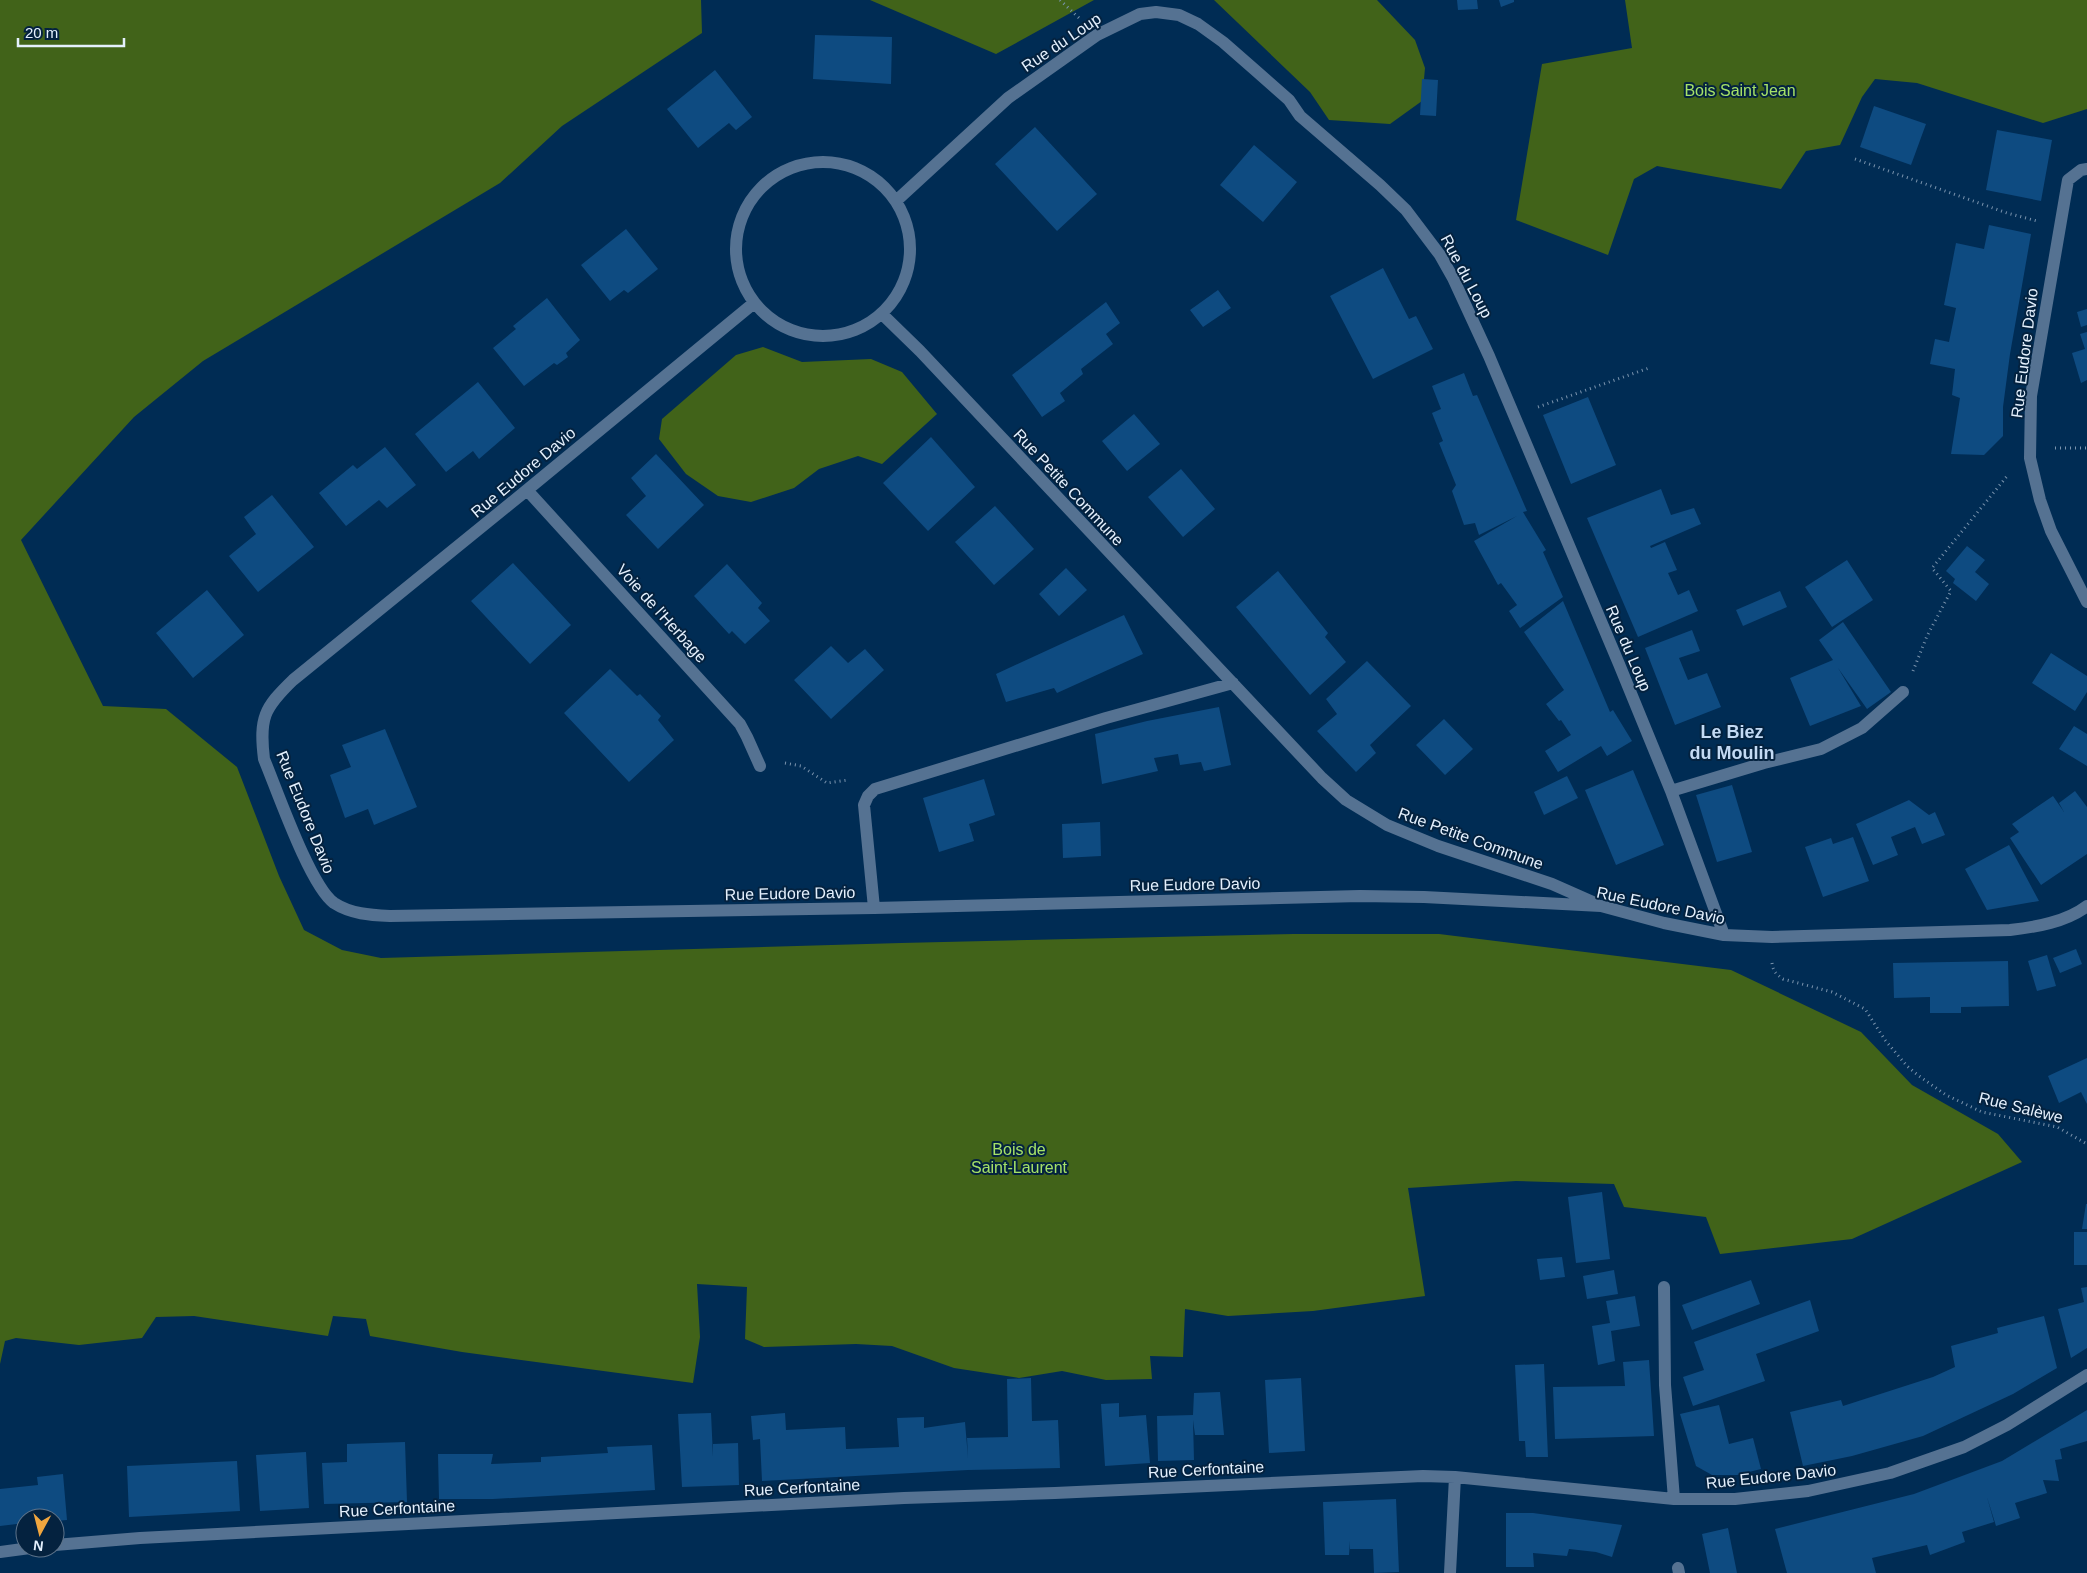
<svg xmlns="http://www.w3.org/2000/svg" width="2087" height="1573" viewBox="0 0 2087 1573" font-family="Arial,sans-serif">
	<rect width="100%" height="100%" fill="#002c54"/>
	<path fill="#416319" d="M0,0h701l1,33 -140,93 -62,57 -297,178 -69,56 -113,123 82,166 63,3 71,58 42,109 25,54 38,20 39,8 520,-15 393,-9h145l292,36 130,62 51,53 86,49 24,28 -170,77 -132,15 -14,-37 -82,-10 -10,-23 -98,-3 -108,7 17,108 -112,15 -85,5 -43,-7 -2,48 -33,-1 2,23 -46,1 -44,-9 -43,7 -65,-10 -62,-22 -36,-2 -92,3 -19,-8 2,-52 -50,-3 3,53 -7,46 -231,-31 -92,-16 -4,-17 -33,-3 -5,20 -134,-20 -38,1 -14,21 -63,7 -63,-7 -11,3 -5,23z
		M870,0h224l-98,54z
		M1214,0h163l38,40 10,28 -3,33 -32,23 -61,-4 -19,-28z
		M1625,0h462v109l-44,14 -126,-40 -42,-4 -13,18 -22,48 -34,6 -25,38 -124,-23 -23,13 -26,76 -92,-35 26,-156 90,-16z
		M763,347l39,15 69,-3 31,13 35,42 -55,50 -24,-8 -39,13 -25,19 -43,14 -33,-6 -32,-22 -27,-35 3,-20 74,-64z"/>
	<path fill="#0e4b81" d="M1457,0h20l1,9 -20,1z
		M1499,0h15v2l-13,5z
		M815,35l77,2 -1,47 -78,-5z
		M715,70l37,47 -16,13 -7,-7 -31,25 -31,-39z
		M1422,79l16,1 -2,36 -16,-1z
		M1874,106l52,18 -15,41 -51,-18z
		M1035,127l62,67 -40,37 -62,-67z
		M1997,130l55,10 -11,61 -55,-11z
		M1254,145l43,37 -34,40 -43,-37z
		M1989,225l42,9 -21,120 -7,53v29l-19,19 -33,-1 9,-56 -8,-3 3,-26 -25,-5 5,-25 14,3 7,-34 -12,-3 12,-62 28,6z
		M626,229l32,40 -30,24 -4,-3 -14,11 -29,-36z
		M1383,268l26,51 7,-3 17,33 -60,30 -43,-83z
		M1218,290l13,18 -28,19 -13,-17z
		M547,298l33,42 -14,13 2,4 -11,8 -3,-2 -30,23 -31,-38 23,-19 -3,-3z
		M1106,302l14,21 -14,11 7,10 -32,25 2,5 -23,19 5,8 -23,16 -30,-42z
		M2087,309v16l-6,2 -4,-15z
		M2087,332v48l-6,3 -9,-30 13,-4 -5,-15z
		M1464,373l9,23 4,-1 50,116 -4,1 23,38 -3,2 20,45 -43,31 -11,-17 8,-6 -16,-22 -3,2 -24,-44 43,-25 -38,19 -4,-12 -11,2 -12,-34 4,-6 -17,-42 4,-2 -11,-28 9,-4 -9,-23z
		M478,382l37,46 -36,31 -6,-8 -27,21 -31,-38z
		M1588,397l28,68 -45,19 -28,-69z
		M1134,414l26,30 -33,27 -25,-30z
		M931,437l44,50 -47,44 -45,-48z
		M385,447l31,38 -29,23 -8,-8 -33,26 -27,-33 34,-28 4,4z
		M656,454l48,51 -46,44 -32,-34 20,-19 -15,-18z
		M1181,469l34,40 -32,28 -35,-40z
		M1661,489l10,26 23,-7 7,16 -51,22 1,2 14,-6 12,28 -9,3 10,22 11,-5 9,21 -60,26 -51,-119z
		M272,495l42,52 -56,45 -29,-36 27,-22 -12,-17z
		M995,506l39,43 -40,36 -39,-43z
		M1967,546l18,14 -10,12 14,12 -13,17 -23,-18 2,-4 -9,-8z
		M1847,560l26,40 -41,27 -27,-40z
		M513,563l58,62 -41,39 -59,-63z
		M727,564l35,39 -4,5 12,13 -25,23 -13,-13 -3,3 -35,-38z
		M1066,568l21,22 -28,26 -20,-22z
		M1278,571l50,62 -3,4 21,25 -36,33 -74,-88z
		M207,590l37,45 -51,43 -37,-45z
		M1780,591l7,16 -44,19 -7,-16z
		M1563,601l47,111 3,-2 19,31 -25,15 -6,-10 -43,26 -13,-21 26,-16 -10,-15 -2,1 -13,-17 18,-14 -40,-58z
		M1124,615l19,39 -86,39 -3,-5 -48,14 -10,-28z
		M1843,622l48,70 -24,17 -29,-41 23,38 -51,20 -20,-48 43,-18 -14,-20z
		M1692,630l8,21 -21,7 9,22 19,-7 14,34 -46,18 -30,-77z
		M831,646l17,17 17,-14 19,21 -53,49 -37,-39z
		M2051,653l36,23v16l-12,19 -43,-28z
		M1367,661l44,45 -41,39 6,8 -20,19 -39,-41 20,-17 -11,-15z
		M610,669l27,27 3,-2 21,22 -3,4 16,20 -45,42 -65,-69z
		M1219,707l12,58 -27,6 -3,-9 -21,3 -2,-11 -24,4 4,13 -56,13 -7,-50 52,-13z
		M1444,719l29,30 -28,26 -29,-30z
		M2074,726l13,8v32l-28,-17z
		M385,729l32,78 -43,18 -6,-16 -23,9 -15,-43 21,-8 -9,-22z
		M1633,770l31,75 -48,20 -31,-75z
		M1567,776l11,22 -34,17 -10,-23z
		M984,779l11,36 -26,9 5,17 -35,11 -16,-54z
		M1732,785l20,67 -35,10 -21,-67z
		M2075,791l12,16v47l-46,31 -31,-47 9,-6 -7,-8 41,-28 11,16 -5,-9z
		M1909,800l20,15 6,-3 10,23 -23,9 -7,-17 -24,10 7,18 -25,10 -17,-41z
		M1100,822l1,34 -38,2 -1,-34z
		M1853,837l16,44 -46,16 -18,-50 26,-9 2,6z
		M2009,845l30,56 -52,9 -22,-41z
		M2076,949l6,15 -22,9 -7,-15z
		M2047,955l9,31 -19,5 -9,-30z
		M2008,961l1,45 -48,1v6h-31v-16l-36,1 -1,-35z
		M2087,1058v46l-6,-12 -22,11 -11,-27z
		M1602,1192l8,67 -34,4 -8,-66z
		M2086,1204h1v25h-5z
		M2074,1232h13v33h-13z
		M1562,1257l3,20 -25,3 -3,-21z
		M1614,1270l4,24 -31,5 -4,-23z
		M1751,1280l9,24 -68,26 -10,-25z
		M2087,1287v61l-16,10 -13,-49 26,-7 -3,-14z
		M1635,1296l5,30 -29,5 4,30 -17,4 -6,-39 18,-3 -4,-22z
		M1810,1300l9,31 -63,23 9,27 -72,25 -10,-29 21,-7 -10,-28z
		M2044,1316l13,52 -44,26 -90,42 -71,20 -49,10 -13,-54 51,-12 2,6 90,-29 22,-10 -4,-21 47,-13 -1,-5z
		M1649,1360l5,76 -99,3 -2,-52 72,-1 -2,-24z
		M1544,1364l4,93h-22l-1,-16h-6l-4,-76z
		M1031,1378l1,43 26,-1 2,48 -92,2 -206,11 -2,-42 -7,1 -2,-24 34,-3 1,17 59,-3 1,22 53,-2 -2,-29 27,-1v11l41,-6 3,36 -1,-20 41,-1 -1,-58z
		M1301,1378l4,73 -36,2 -4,-73z
		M1220,1392l4,43h-29l-2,-15 1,40 -36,1 -1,-45 36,-1 1,-22z
		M1119,1403v14l27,-2 4,48 -45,3 -4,-62z
		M1719,1405l10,39 24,-6 8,31 -24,6h-25l-16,-9 -16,-52z
		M2087,1410v31l-27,8 2,10 -7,1 4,21 -16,-1 4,13 -32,10 5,15 -24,8 -9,-29 7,25 -32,10 3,10 -35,13 -3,-10 -55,13 4,15h-89l-12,-44 139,-35 88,-33z
		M711,1413l2,44v-13l25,-1 1,42 -57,2 -4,-73z
		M405,1442l2,60 -83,2 -2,-41 25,-1v-18z
		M652,1445l3,45 -162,9h-54l-1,-45h55l-2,10 50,-2v-5l67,-4 -1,-6z
		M306,1452l3,56 -49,3 -4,-56z
		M237,1461l3,50 -111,6 -2,-51z
		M63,1474l4,46 -12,1v-3h-30v5l-25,3v-37l38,-4 -1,-8z
		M1396,1499l3,73 -25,1 -1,-24h-23v-8l-1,14h-24l-2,-53z
		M1506,1513h27l89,12 -10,32 -16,-5 -27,-3 -2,7 -34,-3 1,14h-28z
		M1728,1528l9,45h-27l-8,-39z"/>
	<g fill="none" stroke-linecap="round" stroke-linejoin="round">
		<path stroke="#7a94ae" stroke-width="3" stroke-dasharray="1 4" stroke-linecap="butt" d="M1060,0l19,18
			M1855,159l152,54 30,8
			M1538,407l111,-39
			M2055,448h32
			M1913,671l14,-35 24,-45 -19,-23 76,-93
			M785,763l16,3 26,17 21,-3
			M1772,963c1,8 4,11 11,16l49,13 33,17 20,31 22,26 12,10 27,19 36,17 75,15 30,17"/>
		<path stroke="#557292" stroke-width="12" d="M736 249a87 87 0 1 1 174 0a87 87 0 1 1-174 0Z
			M2087,169l-6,1 -13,10 -37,216 -1,62 10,42 11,31 36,71
			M896,201l112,-103 89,-63 43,-21 16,-2 23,3 19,9 25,18 32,28 34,30 11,16 80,69 26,25 34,45 13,23 36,78 130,308 52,127 53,144
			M754,303l-227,187 -234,190c-29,28 -34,38 -29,79 13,31 46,127 70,144 17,11 36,12 56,13l484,-8 486,-12 64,1 177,9 63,17 60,12 48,2 238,-7c26,-3 56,-8 77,-24
			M882,314l38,37 402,427 24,22 41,25 51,21 114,38 43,19
			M527,490l213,234 7,13 13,29
			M1671,791l93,-28 57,-14 41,-21 41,-36
			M874,908l-10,-103 4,-9 7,-7 231,-71 127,-35
			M1664,1287l1,98 9,114
			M1455,1477l219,22h61l73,-8 82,-18 74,-26 43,-22 80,-50
			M55,1545l85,-7 764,-40 151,-5 368,-17 32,1 -5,96
			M0,1552l30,-4
			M1678,1568l1,5"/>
	</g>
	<g text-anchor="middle" stroke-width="4" stroke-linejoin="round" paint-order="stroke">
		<g font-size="16" fill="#e4f0fd" stroke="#04223f">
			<text transform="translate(1061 42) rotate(-34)" y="6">Rue du Loup</text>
			<text transform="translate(1467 276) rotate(62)" y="6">Rue du Loup</text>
			<text transform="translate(2024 353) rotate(-83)" y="6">Rue Eudore Davio</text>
			<text transform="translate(523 472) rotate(-40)" y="6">Rue Eudore Davio</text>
			<text transform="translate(1069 487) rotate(47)" y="6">Rue Petite Commune</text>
			<text transform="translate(662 613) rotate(48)" y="6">Voie de l'Herbage</text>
			<text transform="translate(1629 648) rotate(67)" y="6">Rue du Loup</text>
			<text transform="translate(306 812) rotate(68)" y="6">Rue Eudore Davio</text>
			<text transform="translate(1471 838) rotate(20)" y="6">Rue Petite Commune</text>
			<text transform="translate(1195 884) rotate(-1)" y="6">Rue Eudore Davio</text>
			<text transform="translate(790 893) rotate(-1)" y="6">Rue Eudore Davio</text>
			<text transform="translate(1661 905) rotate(12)" y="6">Rue Eudore Davio</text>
			<text transform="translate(2021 1107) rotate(14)" y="6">Rue Salèwe</text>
			<text transform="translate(1206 1469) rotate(-3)" y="6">Rue Cerfontaine</text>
			<text transform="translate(1771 1476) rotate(-6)" y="6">Rue Eudore Davio</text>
			<text transform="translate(802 1487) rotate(-3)" y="6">Rue Cerfontaine</text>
			<text transform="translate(397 1508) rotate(-3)" y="6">Rue Cerfontaine</text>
		</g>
		<g font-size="16" fill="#a6e268" stroke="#04223f">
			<text x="1740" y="96">Bois Saint Jean</text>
			<text x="1019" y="1155">Bois de<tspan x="1019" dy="18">Saint-Laurent</tspan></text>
		</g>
		<g font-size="18" font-weight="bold" fill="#c3daf4" stroke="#04223f">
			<text x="1732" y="738">Le Biez<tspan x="1732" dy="21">du Moulin</tspan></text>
		</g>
	</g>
	<g transform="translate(40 1533) rotate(187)"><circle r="24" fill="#04223f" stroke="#5e748b"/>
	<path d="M0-4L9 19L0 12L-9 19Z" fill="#f0a63f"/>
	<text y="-8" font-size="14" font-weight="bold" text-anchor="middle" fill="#e4f0fd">N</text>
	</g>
	<path d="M18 38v8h106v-8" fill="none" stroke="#e4f0fd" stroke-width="2.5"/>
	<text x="25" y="38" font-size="15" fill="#e4f0fd" stroke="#04223f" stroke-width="4" paint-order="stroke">20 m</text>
</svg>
